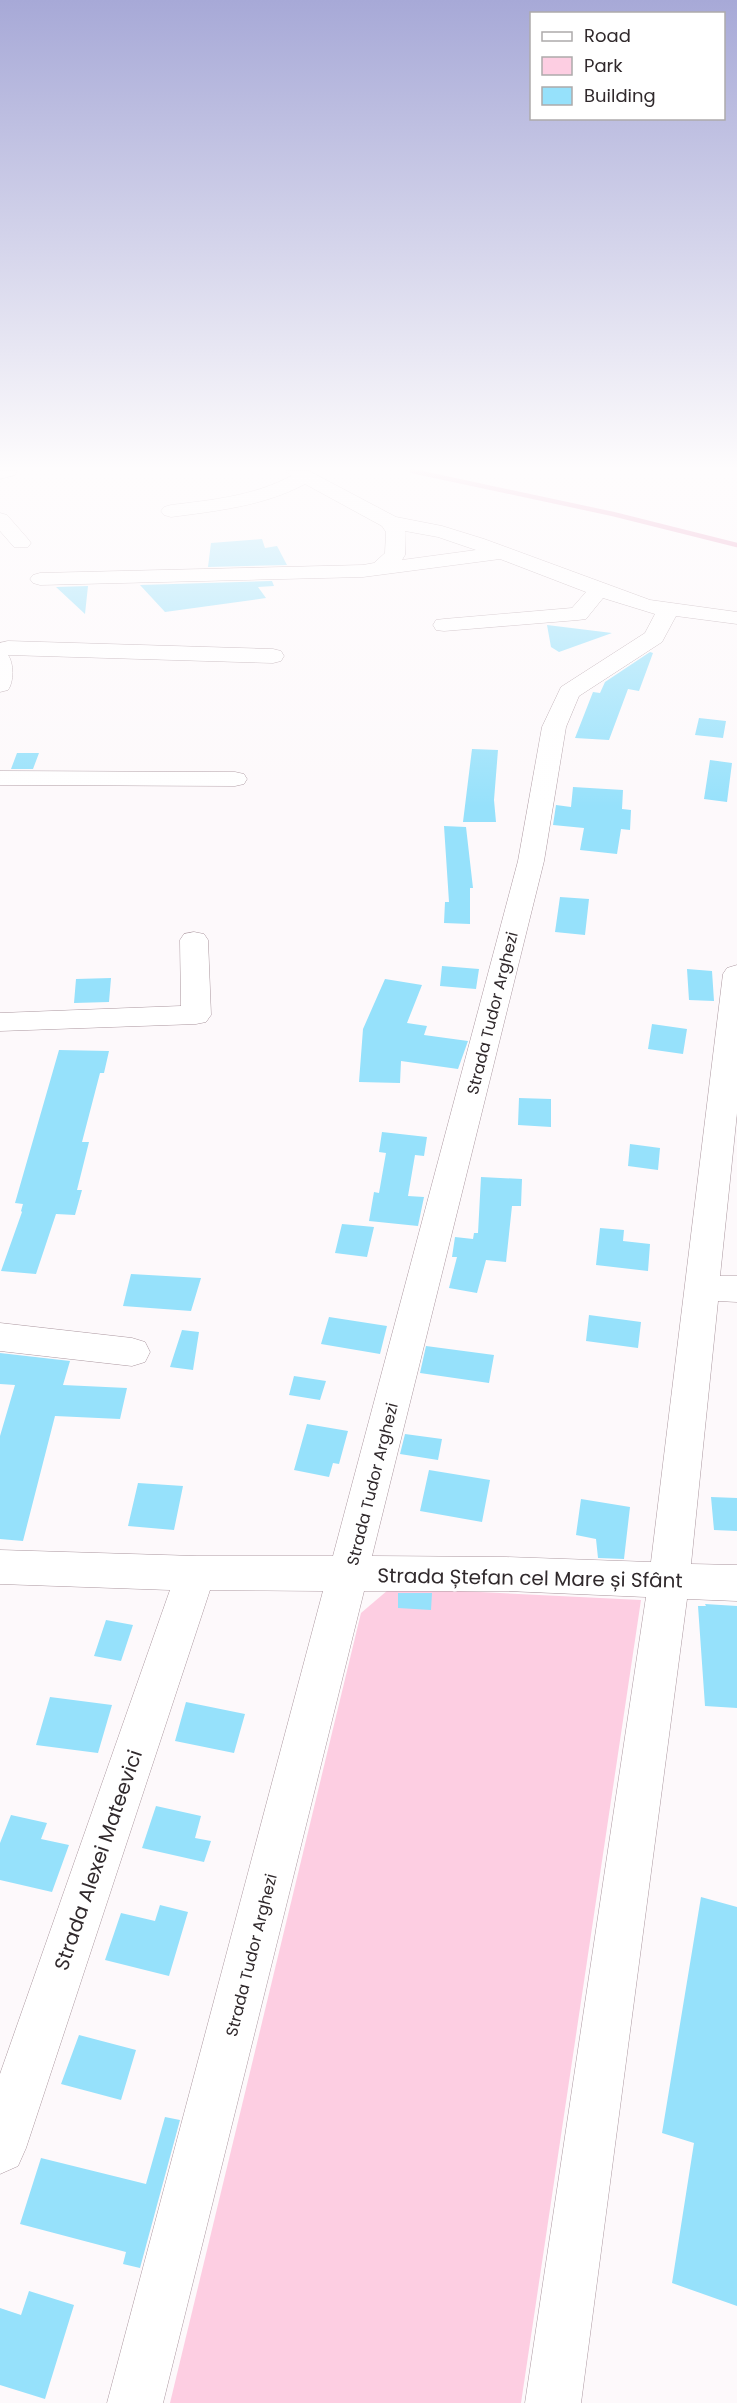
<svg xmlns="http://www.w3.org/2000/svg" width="737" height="2403" viewBox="0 0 737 2403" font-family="Poppins,sans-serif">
	<rect width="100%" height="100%" fill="#fdf9fb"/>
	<path fill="#fdcee2" d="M400,1588l241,12 -120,803h-351l191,-790 27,-23z"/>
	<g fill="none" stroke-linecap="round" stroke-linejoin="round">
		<path stroke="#e799bd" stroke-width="4.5" d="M412,471l201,43 124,31"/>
	</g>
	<path fill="#96e1fb" d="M262,539l3,9 12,-2 10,19 -79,2 3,-24z
		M272,581l2,5 -16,1 8,11 -101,14 -25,-27z
		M88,586l-3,28 -29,-27z
		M547,625l65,8 -53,19 -8,-5z
		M650,652l3,1 -14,38 -11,-2 -19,51 -34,-2 18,-46 7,1 5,-11z
		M699,718l27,3 -3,17 -28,-3z
		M472,749l26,1 -4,50 2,22h-33z
		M17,753h22l-6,16h-22z
		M710,760l22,3 -5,39 -23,-3z
		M573,787l50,3 -1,19 9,1 -1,20 -9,-1 -4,25 -37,-4 4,-22 -31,-3 3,-20 15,2z
		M444,826l22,1 7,61h-3v36l-26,-1 1,-21h4z
		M560,897l29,2 -4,36 -30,-3z
		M442,966l37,3 -3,20 -36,-3z
		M687,969l25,2 2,30 -25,-1z
		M111,978l-2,24 -35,1 2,-24z
		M385,979l37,6 -15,38 20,3 -3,9 44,6 -10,28 -57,-8 -1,22 -41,-1 4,-53z
		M652,1024l35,5 -4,25 -35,-5z
		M59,1050l50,1 -5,22h-4l-18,69h7l-12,48h5l-7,25 -19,-1 -20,60 -35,-3 21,-59 -1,-1 2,-7 -8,-1z
		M519,1098l32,1v28l-33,-2z
		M382,1132l45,5 -3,19 -9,-1 -7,41 16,1 -6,29 -49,-5 5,-29 5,1 7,-40 -7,-1z
		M630,1144l30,4 -2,22 -30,-4z
		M481,1177l41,2 -1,27h-9l-6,56 -20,-2 -9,33 -28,-5 8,-31h-5l3,-20 18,2 1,-6h4z
		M342,1224l32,3 -7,30 -32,-4z
		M600,1228l24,2 -1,11 27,3 -2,27 -52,-6z
		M131,1274l70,4 -10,33 -68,-5z
		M589,1315l52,7 -3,26 -52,-7z
		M329,1317l58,9 -7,28 -59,-10z
		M182,1330l17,2 -6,38 -23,-3z
		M426,1346l68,9 -5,28 -69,-10z
		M0,1353l70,8 -7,24 64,3 -7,31 -65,-3 -32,125 -23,-2v-103l15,-51 -15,-1z
		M294,1376l32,5 -6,19 -31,-5z
		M307,1424l41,7 -9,33 -6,-1 -4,14 -35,-7z
		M405,1434l37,5 -4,21 -38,-6z
		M429,1470l61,10 -8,42 -62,-11z
		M138,1483l45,3 -9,44 -46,-4z
		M711,1497l26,1v33l-23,-1z
		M581,1499l49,8 -6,52 -26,-1 -2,-19 -20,-4z
		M398,1593h34l-1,17 -33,-2z
		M705,1604l32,2v102l-32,-2 -7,-100h8z
		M106,1620l27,5 -12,36 -27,-5z
		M50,1697l62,8 -14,48 -62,-8z
		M186,1702l59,12 -11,39 -59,-12z
		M156,1806l45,10 -6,22 16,3 -7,21 -62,-14z
		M11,1815l36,8 -6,16 28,6 -17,47 -52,-12v-37z
		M701,1897l36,10v399l-65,-23 22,-140 -32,-10z
		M160,1905l28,7 -19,64 -64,-16 16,-47 34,8z
		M79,2035l57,15 -15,50 -60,-16z
		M165,2117l15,3 -40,148 -17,-4 3,-12 -106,-28 21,-66 105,26z
		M29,2291l45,14 -29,94 -45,-14v-77l21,7z"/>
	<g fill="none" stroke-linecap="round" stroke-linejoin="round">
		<defs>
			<path id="minor" d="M286,471h23l87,46 46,9 42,13 166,61 87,12v12l-61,-8 -14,26 -83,54 -13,31 -22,134 -172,695 134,1 145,5 72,-588 4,-6 10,-3v148l-17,163h17v26l-19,-1 -27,263 46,1v36l-50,-2 -106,804h-56l121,-806 -140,-6h-142l-201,812h-56l216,-812 -113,-1 -184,558 -8,18 -18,8v-100l170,-484 -170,-6v-34l196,6h137l185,-695 24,-134 19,-40 84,-54 10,-19 -52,-16 -17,21 -8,1 -134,11 -8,-1 -3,-5 3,-5 8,-1 128,-11 14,-16 -86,-33 -137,18 -323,8 -7,-2 -3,-4 3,-4 7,-2 323,-8 11,-2 11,-10 1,-21 -4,-6 -77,-42c-41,22 -89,27 -134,33l-7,-2 -3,-4 3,-4 7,-2c41,-5 83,-9 120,-29zM405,531l33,6 38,13 -74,10 3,-5z
				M0,513l7,2 21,24 3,4 -3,4h-14l-14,-16z
				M8,641l265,8 8,2 3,5 -3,5 -8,2 -265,-8c6,8 6,27 0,35l-8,2v-49z
				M0,771l235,1 9,2 3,5 -3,5 -9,2 -235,-1z
				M194,932l10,2 4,6 3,75 -5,7 -10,2 -196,7v-18l181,-7 -1,-66 4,-6z
				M0,1323l132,15 13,4 5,10 -5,10 -13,4 -132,-15z"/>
			<path id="major" d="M0,471h17l-2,4 -15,4z"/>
		</defs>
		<use href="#minor" stroke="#ac98a0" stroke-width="1"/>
		<use href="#major" stroke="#ac98a0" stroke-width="1"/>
		<use href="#minor" fill="#fff" fill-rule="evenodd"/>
		<use href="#major" fill="#fff" fill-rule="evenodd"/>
	</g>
	<linearGradient id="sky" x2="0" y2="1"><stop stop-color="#a7a9d7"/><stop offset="0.58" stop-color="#fefcfd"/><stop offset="1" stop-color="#fefcfd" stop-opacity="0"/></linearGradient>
	<rect width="737" height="807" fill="url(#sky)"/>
	<g text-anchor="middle" stroke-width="6" stroke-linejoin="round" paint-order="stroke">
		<g font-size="16" fill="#312a2d" stroke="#fff">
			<text transform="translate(492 1013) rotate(-76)" y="6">Strada Tudor Arghezi</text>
			<text transform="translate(372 1484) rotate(-76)" y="6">Strada Tudor Arghezi</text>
			<text transform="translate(251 1955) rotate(-76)" y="6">Strada Tudor Arghezi</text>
		</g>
		<g font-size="20" fill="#312a2d" stroke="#fff">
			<text transform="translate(530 1578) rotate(1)" y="7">Strada Ștefan cel Mare și Sfânt</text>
			<text transform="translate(98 1860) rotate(-71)" y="7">Strada Alexei Mateevici</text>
		</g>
	</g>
	<rect x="530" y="12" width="195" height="108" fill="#ffffff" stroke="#adaaab" stroke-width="1.5"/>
	<rect x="542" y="32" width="30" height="9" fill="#ffffff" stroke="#adaaab" stroke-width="1.5"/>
	<text x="584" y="42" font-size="18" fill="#312a2d">Road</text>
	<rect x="542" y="57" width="30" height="18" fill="#fdcee2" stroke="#adaaab" stroke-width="1.5"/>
	<text x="584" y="72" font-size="18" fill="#312a2d">Park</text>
	<rect x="542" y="87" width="30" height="18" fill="#96e1fb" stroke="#adaaab" stroke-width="1.5"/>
	<text x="584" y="102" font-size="18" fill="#312a2d">Building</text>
</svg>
